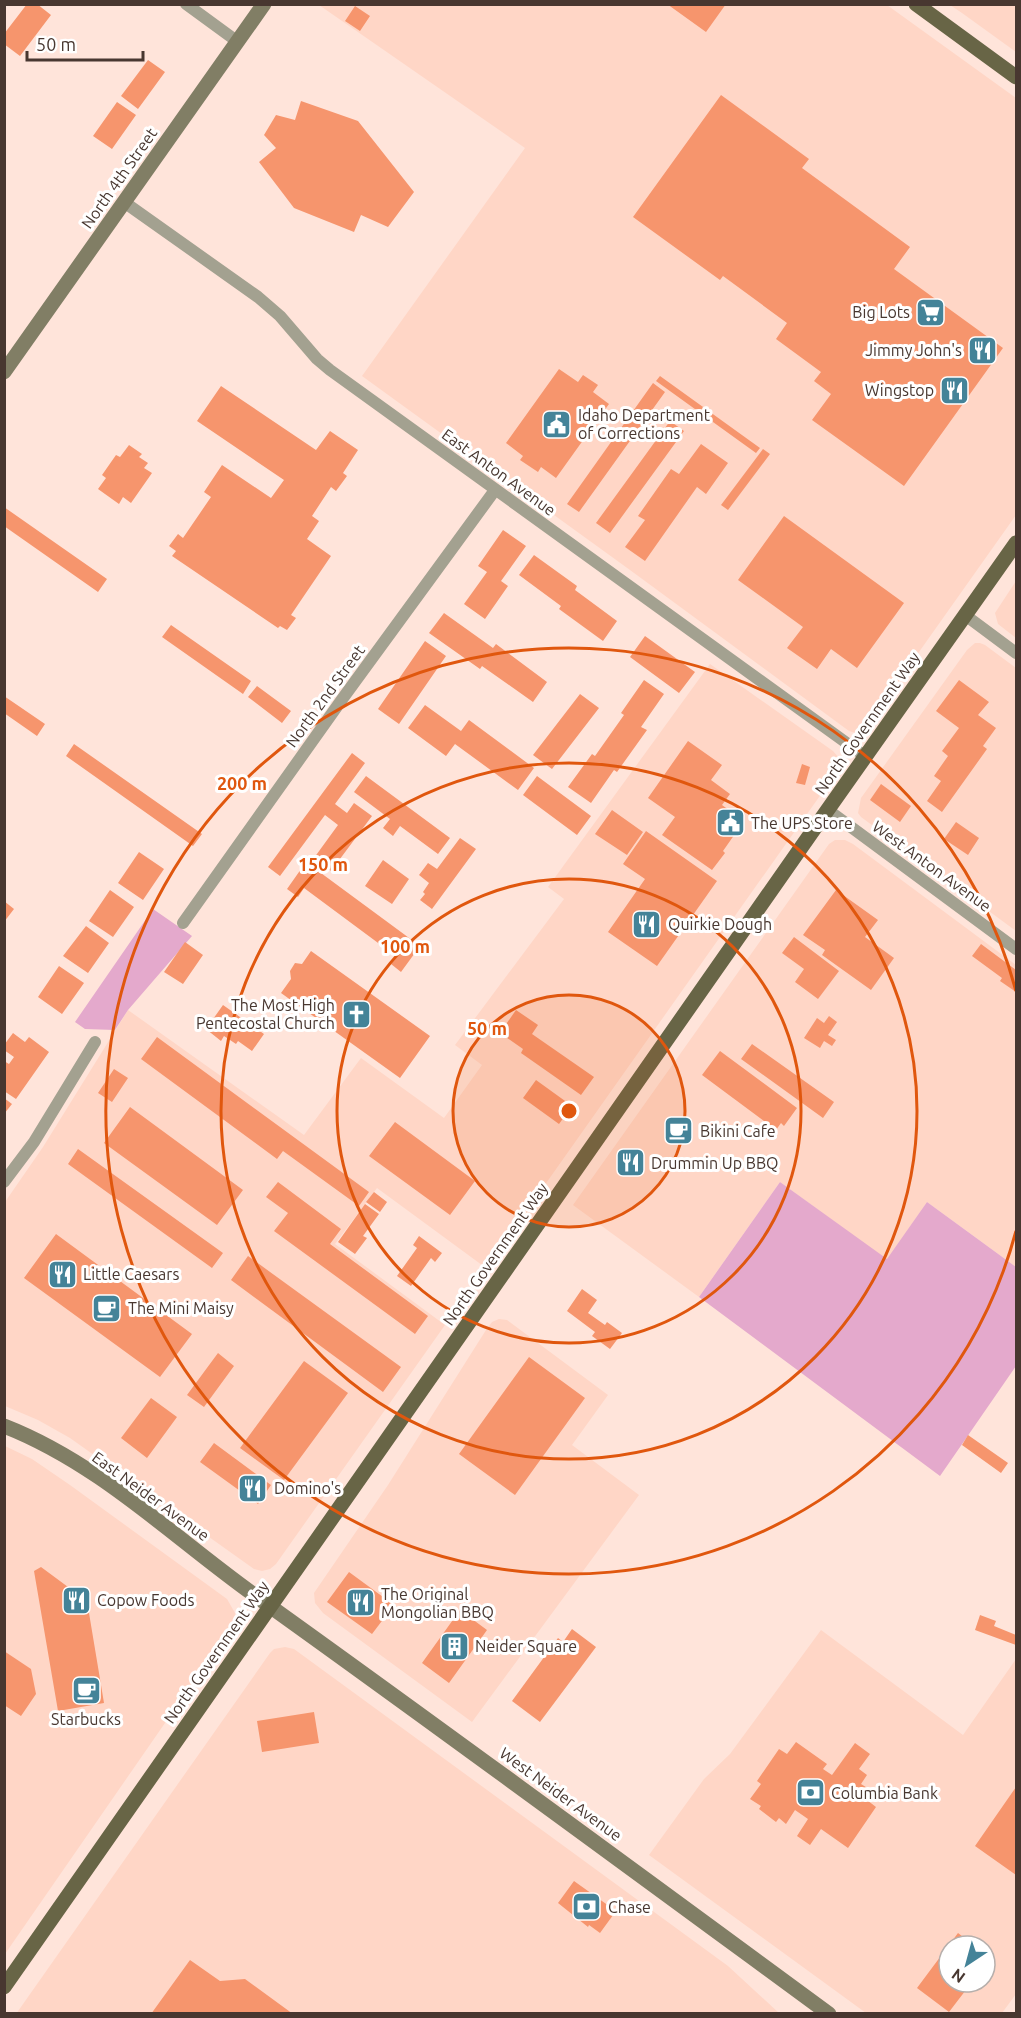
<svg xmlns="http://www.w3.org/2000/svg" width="1021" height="2018" viewBox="0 0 1021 2018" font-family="Ubuntu,sans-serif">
	<rect width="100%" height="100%" fill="#ffe4da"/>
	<path fill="#ffd6c6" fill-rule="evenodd" d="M319,5h568l129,93v417l-153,216 -7,2 -7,-2 -219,-161 -268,-194 163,-228z
		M950,5h66v47l-54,-39z
		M1016,581v57l-18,-14 -3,-11z
		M975,643h5l5,2 31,23v263l-155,-114 -3,-4 3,-15 106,-148z
		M710,664l123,87 6,7v7l-3,8 -350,495 -109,-80 -42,56 110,81 -169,239 -6,5 -8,2 -8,-2 -184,-131 -32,-18 -33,-14v-204l38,-55 85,-137 176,125 57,-77 83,60 38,-53 -27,-20 109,-146 -16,-12z
		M835,840h10l8,4 163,121v302l-89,-65 -40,58 -107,-78 -81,115 -126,-92 256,-361z
		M499,1319l8,1 101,75 -36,50 67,50 -167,227 -149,-109 -8,-10 -1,-10 74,-108 98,-155 6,-8z
		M5,1446l27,13 38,26 157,114 8,14 -1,10 -6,9 -223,322z
		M821,1630l142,105 53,-76v335l-14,19h-136l-217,-158 55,-76 26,-25zM949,1946h36v36h-36z
		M285,1647l9,2 434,317 51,47 -763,1 254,-361 4,-4z"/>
	<path fill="#e4a9cc" d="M153,909l39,27 -64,74 -13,20 -30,-1 -10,-7z
		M780,1182l107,77 40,-57 89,65v99l-76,110 -241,-179z"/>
	<path fill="#f6956d" d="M27,4h10l14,11 -31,41 -16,-12v-10z
		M667,4h59l-20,28z
		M355,6l15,10 -10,15 -15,-10z
		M148,60l17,12 -27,37 -17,-13z
		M721,95l88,64 -7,9 108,79 -16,22 109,79 -99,138 -92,-66 19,-26 -17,-13 7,-9 -45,-33 11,-16 -64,-47 -3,4 -87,-63z
		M301,101l57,20 56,71 -26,35 -27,-12 -7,17 -60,-24 -35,-46 17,-14 -12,-13 12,-20 19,5z
		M117,102l19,13 -24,34 -19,-13z
		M559,369l19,13 5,-7 15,10 -5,7 16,12 -53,74 -15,-11 -3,5 -18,-12 3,-4 -17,-13z
		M660,376l100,72 -4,5 -100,-72z
		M653,383l12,9 -86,120 -12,-8z
		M221,386l95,64 14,-19 28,19 -15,23 4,3 -11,15 -5,-4 -19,29 7,5 -12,18 24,17 -40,59 5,3 -9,12 -7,-4 -2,2 -106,-72 4,-5 -7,-5 9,-12 5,4 28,-41 -7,-5 18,-27 49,33 13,-18 -87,-59z
		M670,421l14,10 -74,102 -14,-10z
		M701,444l27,19 -22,31 -9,-7 -52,74 -20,-14 20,-27 -7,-4 33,-47 8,5z
		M129,445l13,9 -3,3 9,6 -4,5 8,5 -21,30 -8,-6 -4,7 -21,-15 8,-11 -4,-3 14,-20 4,2z
		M763,449l7,5 -42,56 -7,-5z
		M4,507l103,72 -9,13 -94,-66z
		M784,516l120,87 -47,65 -26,-19 -14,20 -30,-21 16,-21 -65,-47z
		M503,530l23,16 -25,35 7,5 -23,33 -21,-15 23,-32 -9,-6z
		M534,555l43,31 -2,4 42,31 -14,20 -44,-32 2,-3 -42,-31z
		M444,613l49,35 3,-4 51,38 -14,20 -51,-36 -2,3 -51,-36z
		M171,625l80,56 -8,13 -81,-57z
		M645,636l50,36 -16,21 -49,-36z
		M425,641l21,15 -47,68 -21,-15z
		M644,680l20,14 -23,33 6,3 -30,42 -3,-2 -23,33 -23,-16 24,-33 3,2 29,-41 -3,-2z
		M959,680l30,22 -11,13 18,13 -13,18 4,3 -45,63 -15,-11 14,-20 -7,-5 14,-20 -6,-5 17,-23 -23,-17z
		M257,686l34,25 -9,12 -34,-26z
		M580,694l19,14 -47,61 -19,-14z
		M4,696l41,28 -8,12 -33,-23z
		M425,705l36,26 8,-11 65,48 -16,22 -63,-46 -9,12 -38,-28z
		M688,741l34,24 -11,15 19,14 -8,11 22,16 -21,30 2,2 -13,17 -50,-35 13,-18 -27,-19z
		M74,744l128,90 -9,12 -127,-90z
		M352,753l13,10 -30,41 12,9 7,-10 18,13 -41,55 -17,-13 24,-33 -13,-10 -45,61 -12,-9z
		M802,764l8,3 -5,18 -9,-2z
		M366,776l84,62 -12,16 -38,-28 -7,10 -10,-8 7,-9 -36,-27z
		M537,776l54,40 -14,19 -54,-40z
		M881,784l30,22 -11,16 -30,-22z
		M612,810l31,22 -16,23 -32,-21z
		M956,822l23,16 -11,17 -24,-16z
		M646,831l71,50 -60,85 -49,-34 37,-53 -22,-15z
		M460,838l16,11 -44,60 -12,-9 5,-6 -2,-2 6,-9 -10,-8 9,-12 9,6z
		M139,852l25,17 -21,31 -25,-17z
		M383,860l26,19 -17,25 -27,-18z
		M306,862l114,84 -19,26 -10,-8 6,-7 -93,-69 -6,9 -11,-8z
		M110,890l24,17 -21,30 -24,-16z
		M836,890l42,30 -13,17 29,21 -23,32 -49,-35 3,-5 -22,-15z
		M4,901l10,8 -10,13z
		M86,926l23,17 -21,30 -25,-17z
		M794,937l45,34 -21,28 -23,-17 9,-13 -22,-16z
		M185,942l18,13 -20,29 -19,-12z
		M981,944l35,26v22l-16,-11 2,-3 -30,-22z
		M311,951l119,85 -30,42 -119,-85 10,-14 -1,-8 5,-8 7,1z
		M59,966l25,17 -22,31 -24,-17z
		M223,1005l41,29 -12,17 -14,-10 -2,3 -12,-8 -3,5 -15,-12z
		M516,1010l22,15 -6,9 62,43 -13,18 -60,-42 2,-4 -23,-16z
		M829,1016l8,6 -9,13 8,5 -4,6 -8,-5 -4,7 -16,-10 13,-20 7,5z
		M13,1033l12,9 4,-5 20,15 -33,47 -12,-8v-30l5,3 5,-7 -10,-7v-5z
		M157,1037l212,155 -10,14 -76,-55 -6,8 -136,-100z
		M752,1044l82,58 -11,16 -82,-59z
		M720,1051l77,57 -13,18 -3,-3 -5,7 -74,-55z
		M114,1069l14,9 -16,24 -14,-9z
		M536,1080l36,26 -13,18 -36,-26z
		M4,1098l8,6 -8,10z
		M130,1107l113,83 -26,35 -113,-82z
		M395,1122l80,59 -25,34 -81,-59z
		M674,1124l14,9 -4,6 -14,-9z
		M78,1149l145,104 -11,15 -144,-104z
		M634,1154l5,4 -13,15 -5,-4z
		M278,1182l63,47 -11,15 98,72 -13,18 -141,-103 14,-18 -22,-16z
		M374,1192l13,10 -7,10 -14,-10z
		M365,1204l14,10 -16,22 4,2 -12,16 -17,-12z
		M56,1234l136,100 -32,43 -136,-99z
		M419,1236l23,17 -7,9 -4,-4 -20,28 -14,-10 20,-28 -4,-3z
		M248,1256l153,111 -18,25 -152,-112z
		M582,1289l15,11 -9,13 17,12 2,-3 15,11 -12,16 -18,-13 3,-4 -28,-21z
		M218,1353l16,13 -30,41 -17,-12z
		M529,1357l56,41 -70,97 -56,-41z
		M304,1361l44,32 -64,87 -44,-32z
		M151,1398l26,19 -30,41 -26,-20z
		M968,1435l40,28 -7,10 -39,-28z
		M214,1443l57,42 -13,19 -58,-42z
		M41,1567l46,34 17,102 -46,8 -24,-140z
		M349,1572l45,33 -22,29 -45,-32z
		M460,1610l27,20 -38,53 -27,-20z
		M980,1615l16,6 -2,5 22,9v10l-41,-15z
		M572,1629l24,18 -56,75 -28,-21 46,-63 5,4z
		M4,1651l27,18 5,25 -15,22 -17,-11z
		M314,1712l5,31 -57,9 -5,-31z
		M796,1742l31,22 -4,5 9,6 23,-32 15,11 -11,15 8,6 -6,9 8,5 -6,8 13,10 -28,41 -27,-19 -11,16 -13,-9 11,-17 -13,-9 -9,14 -7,-6 -3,4 -17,-13 2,-3 -11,-7 11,-15 -4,-3 22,-32 8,5z
		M1016,1787v88l-41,-29z
		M574,1881l42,30 -16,22 -11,-8 -1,2 -30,-24z
		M958,1933l17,13h-26v36h23l-23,30 -32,-24z
		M985,1953l9,7 -9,12z
		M190,1960l30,21 25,-2 48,35h-142z"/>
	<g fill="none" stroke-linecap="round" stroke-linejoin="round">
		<path stroke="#a3a190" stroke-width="12" d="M186,4l52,38
			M124,202l134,95 22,19 37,43 13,11 536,387
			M965,615l51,38
			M828,810l188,139
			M183,923l160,-225 152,-208
			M4,1182l30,-40 61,-100"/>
		<path stroke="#817e65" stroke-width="15" d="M4,372l260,-368
			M4,1426c95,37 168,110 249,168 193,138 384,279 576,420"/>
		<path stroke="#686546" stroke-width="15" d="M916,4l100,73
			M4,1987l808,-1155 204,-289"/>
	</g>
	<circle cx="569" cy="1111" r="116" fill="#e0570e" fill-opacity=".12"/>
	<g fill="none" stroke="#e0570e" stroke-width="3">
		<circle cx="569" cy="1111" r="116"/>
		<circle cx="569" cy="1111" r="232"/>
		<circle cx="569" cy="1111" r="348"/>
		<path d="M1016 1231A463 463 0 1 1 1016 991"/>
	</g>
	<defs>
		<symbol id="supermarket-square" viewBox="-11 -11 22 22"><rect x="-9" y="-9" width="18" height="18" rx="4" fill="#448398" stroke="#fff"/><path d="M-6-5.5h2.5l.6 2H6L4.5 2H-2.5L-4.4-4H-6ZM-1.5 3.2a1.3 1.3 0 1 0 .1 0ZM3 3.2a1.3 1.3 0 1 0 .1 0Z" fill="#fff"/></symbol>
		<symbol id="restaurant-square" viewBox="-11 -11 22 22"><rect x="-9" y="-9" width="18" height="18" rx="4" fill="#448398" stroke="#fff"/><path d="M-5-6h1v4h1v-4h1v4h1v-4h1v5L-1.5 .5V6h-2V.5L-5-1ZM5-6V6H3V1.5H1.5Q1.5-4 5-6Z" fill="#fff"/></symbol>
		<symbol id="civic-square" viewBox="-11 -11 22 22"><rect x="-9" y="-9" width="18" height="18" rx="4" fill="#448398" stroke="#fff"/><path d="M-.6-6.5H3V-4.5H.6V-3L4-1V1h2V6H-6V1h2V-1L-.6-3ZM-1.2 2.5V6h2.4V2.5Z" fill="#fff"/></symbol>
		<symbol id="church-square" viewBox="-11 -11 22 22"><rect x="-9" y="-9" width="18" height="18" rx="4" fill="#448398" stroke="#fff"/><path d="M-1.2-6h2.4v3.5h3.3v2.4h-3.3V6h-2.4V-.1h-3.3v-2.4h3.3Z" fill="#fff"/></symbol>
		<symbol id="cafe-square" viewBox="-11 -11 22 22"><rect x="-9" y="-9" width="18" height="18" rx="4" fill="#448398" stroke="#fff"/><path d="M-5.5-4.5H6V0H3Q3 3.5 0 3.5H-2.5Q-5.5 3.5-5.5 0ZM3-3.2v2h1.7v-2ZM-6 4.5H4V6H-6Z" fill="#fff"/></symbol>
		<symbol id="building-square" viewBox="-11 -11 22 22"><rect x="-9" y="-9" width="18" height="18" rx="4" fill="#448398" stroke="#fff"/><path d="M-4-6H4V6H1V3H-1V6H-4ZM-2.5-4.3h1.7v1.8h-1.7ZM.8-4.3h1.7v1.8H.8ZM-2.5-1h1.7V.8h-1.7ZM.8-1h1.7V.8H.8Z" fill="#fff"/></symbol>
		<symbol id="bank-square" viewBox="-11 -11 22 22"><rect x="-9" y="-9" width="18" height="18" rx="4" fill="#448398" stroke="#fff"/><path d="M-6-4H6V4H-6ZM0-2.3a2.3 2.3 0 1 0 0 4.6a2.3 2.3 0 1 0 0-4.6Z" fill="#fff"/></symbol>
	</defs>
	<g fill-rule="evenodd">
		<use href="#supermarket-square" x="914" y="296" width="33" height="33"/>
		<use href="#restaurant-square" x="966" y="334" width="33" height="33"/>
		<use href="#restaurant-square" x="938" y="374" width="33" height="33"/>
		<use href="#civic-square" x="540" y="408" width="33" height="33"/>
		<use href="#civic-square" x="714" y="806" width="33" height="33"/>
		<use href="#restaurant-square" x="630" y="908" width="33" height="33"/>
		<use href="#church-square" x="340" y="998" width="33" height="33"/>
		<use href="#cafe-square" x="662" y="1114" width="33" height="33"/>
		<use href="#restaurant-square" x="614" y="1146" width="33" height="33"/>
		<use href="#restaurant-square" x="46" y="1258" width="33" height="33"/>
		<use href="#cafe-square" x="90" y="1292" width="33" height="33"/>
		<use href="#restaurant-square" x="236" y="1472" width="33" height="33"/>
		<use href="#restaurant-square" x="60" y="1584" width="33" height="33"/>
		<use href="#restaurant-square" x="344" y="1586" width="33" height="33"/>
		<use href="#building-square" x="438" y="1630" width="33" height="33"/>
		<use href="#cafe-square" x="70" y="1674" width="33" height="33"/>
		<use href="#bank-square" x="794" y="1776" width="33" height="33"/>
		<use href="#bank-square" x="570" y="1890" width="33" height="33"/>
	</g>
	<g text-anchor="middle" stroke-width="6" stroke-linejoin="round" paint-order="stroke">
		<g font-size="16" fill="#483730" stroke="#fff">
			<text transform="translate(119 178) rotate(-55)" y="6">North 4th Street</text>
			<text transform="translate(499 472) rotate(36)" y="6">East Anton Avenue</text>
			<text transform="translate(325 696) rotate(-54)" y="6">North 2nd Street</text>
			<text transform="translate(867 723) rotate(-55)" y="6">North Government Way</text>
			<text transform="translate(932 866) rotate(36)" y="6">West Anton Avenue</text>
			<text transform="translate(495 1254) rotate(-55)" y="6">North Government Way</text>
			<text transform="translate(151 1496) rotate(36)" y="6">East Neider Avenue</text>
			<text transform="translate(216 1652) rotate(-55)" y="6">North Government Way</text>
			<text transform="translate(561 1794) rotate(36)" y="6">West Neider Avenue</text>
		</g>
		<g font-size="16" fill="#483730" stroke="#fff" text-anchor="start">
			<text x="910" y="318" text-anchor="end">Big Lots</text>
			<text x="962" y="356" text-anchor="end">Jimmy John's</text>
			<text x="934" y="396" text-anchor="end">Wingstop</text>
			<text x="578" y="421">Idaho Department<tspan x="578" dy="18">of Corrections</tspan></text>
			<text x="751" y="829">The UPS Store</text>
			<text x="668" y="930">Quirkie Dough</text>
			<text x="335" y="1011" text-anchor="end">The Most High<tspan x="335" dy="18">Pentecostal Church</tspan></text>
			<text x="700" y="1137">Bikini Cafe</text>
			<text x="651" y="1169">Drummin Up BBQ</text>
			<text x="83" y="1280">Little Caesars</text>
			<text x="128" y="1314">The Mini Maisy</text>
			<text x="274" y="1494">Domino's</text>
			<text x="381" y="1600">The Original<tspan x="381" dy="18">Mongolian BBQ</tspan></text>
			<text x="97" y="1606">Copow Foods</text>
			<text x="475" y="1652">Neider Square</text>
			<text x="86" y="1725" text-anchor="middle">Starbucks</text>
			<text x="831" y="1799">Columbia Bank</text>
			<text x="608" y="1913">Chase</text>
		</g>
	</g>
	<circle cx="569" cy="1111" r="9" fill="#e0570e" stroke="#fff" stroke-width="3"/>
	<g font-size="18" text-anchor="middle" font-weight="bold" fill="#e0570e" stroke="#fff" stroke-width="6" stroke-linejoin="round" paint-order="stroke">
		<text x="242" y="790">200 m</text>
		<text x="323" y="871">150 m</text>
		<text x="405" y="953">100 m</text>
		<text x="487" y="1035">50 m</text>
	</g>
	<rect width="1021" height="2018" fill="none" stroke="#483730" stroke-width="12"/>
	<g transform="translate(967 1964) rotate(216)"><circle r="28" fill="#ffffff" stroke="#b6afac" stroke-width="1.5"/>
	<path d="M0-4.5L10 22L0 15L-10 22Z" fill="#448398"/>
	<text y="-9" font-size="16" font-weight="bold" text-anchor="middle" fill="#483730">N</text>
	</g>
	<path d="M27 51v9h116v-9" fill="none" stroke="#483730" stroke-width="3"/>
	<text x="36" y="51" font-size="18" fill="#483730" stroke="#ffffff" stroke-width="4.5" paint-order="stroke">50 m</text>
</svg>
